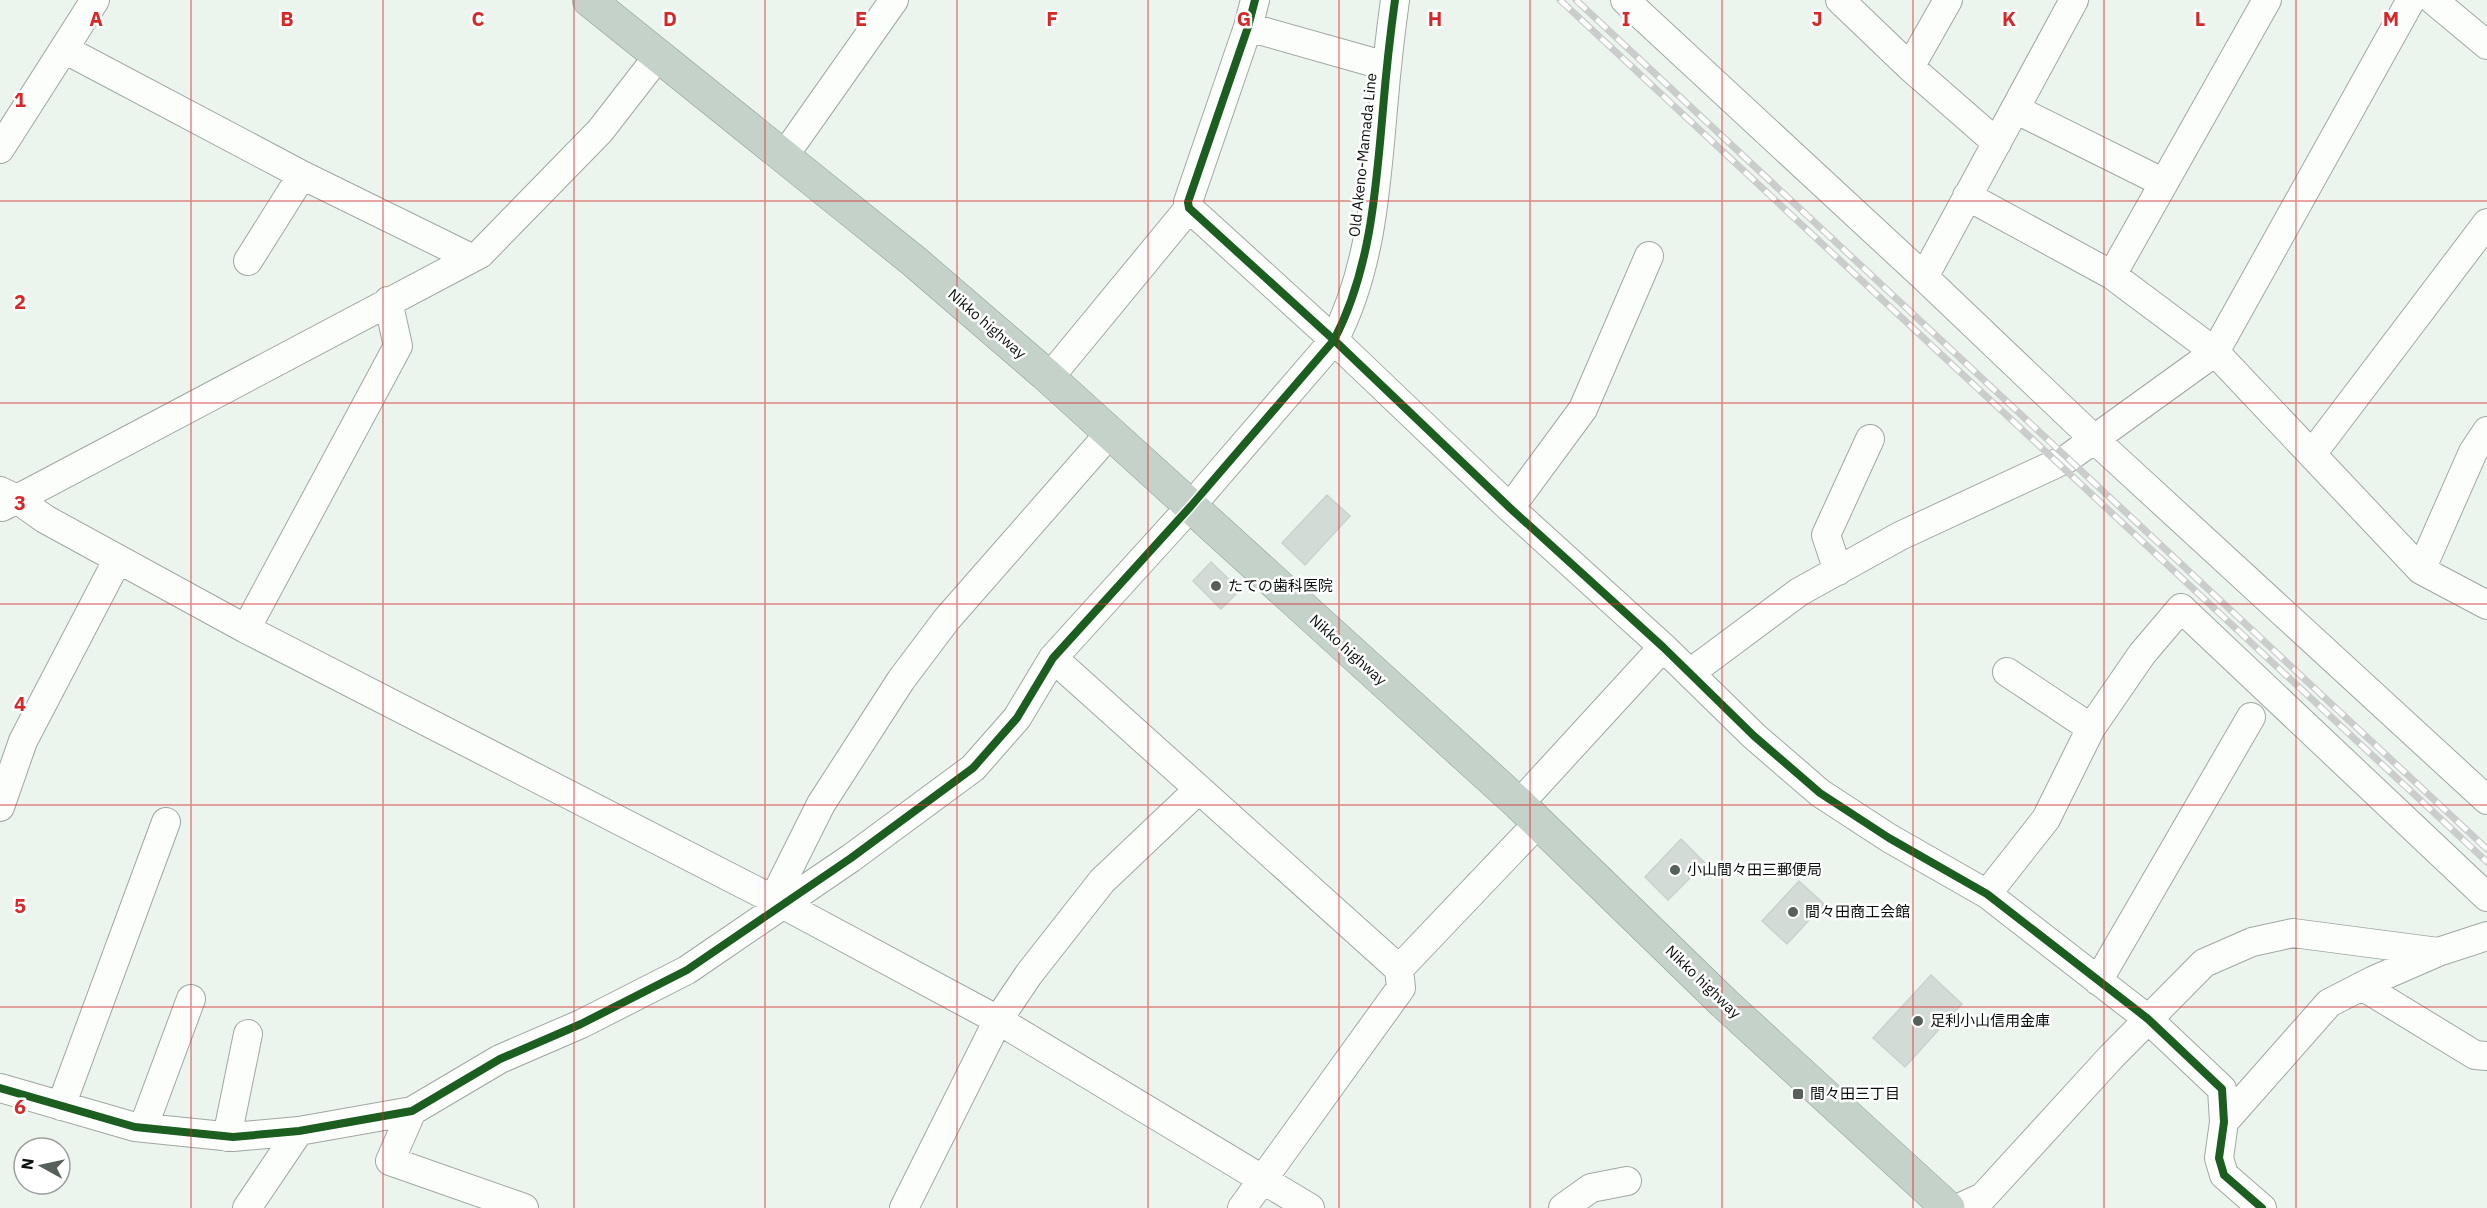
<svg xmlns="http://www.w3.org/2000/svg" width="2487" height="1208" viewBox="0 0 2487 1208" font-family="'IBM Plex Sans','Noto Sans JP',sans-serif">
	<rect width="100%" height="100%" fill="#ebf5ee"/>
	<path fill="#d3dbd6" stroke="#cbd2cd" stroke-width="1.5" d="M1327,495l23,21 -45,49 -23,-22z
		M1211,562l29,28 -19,19 -28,-28z
		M1681,839l24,24 -37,37 -23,-23z
		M1799,881l25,23 -37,40 -25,-23z
		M1931,975l31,29 -57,63 -32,-29z"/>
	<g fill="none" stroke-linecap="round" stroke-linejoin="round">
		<defs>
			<path id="minor" d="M1255,0l-7,27 -60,175 1,6 145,132 176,168 153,139 91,89 66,57 69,45 98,56 161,125 74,70 2,33 -5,36 5,17 38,33
				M1625,0l299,277 169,161 394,362
				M1840,0l70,67 87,76
				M2433,0l54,45
				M1248,27l138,39
				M64,49l238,126 -54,86
				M1910,67l38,-67
				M2015,109l149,74
				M0,149l95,-149
				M784,156l110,-156
				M302,175l169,83
				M1967,196l145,79 103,77 206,218 52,-118 14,-21
				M2112,275l155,-275
				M1924,277l150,-277
				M1049,378l140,-170
				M2312,454l175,-231
				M0,491l17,8 28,20 201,110 538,276 214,115 312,188
				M2,507l478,-253 120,-123 59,-76
				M1510,508l73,-99 66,-153
				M2421,570l66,35
				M1838,571l-12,-36 44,-96
				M246,629l152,-283 -10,-45
				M1053,658l346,311 139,-146
				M1690,673l109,-81 101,-56 168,-78 147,-106 196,-352
				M2091,728l51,-74 39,-46 306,289
				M1519,804l144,-157
				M0,807l23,-66 95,-182
				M1987,894l59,-75 45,-91 -84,-56
				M773,900l48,-96 80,-124 46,-61 163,-186
				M2098,981l153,-264
				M2362,986l113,69 12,1
				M0,1088l135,39 98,10 66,-6 113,-20 88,-52 81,-35 106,-54 164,-112 122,-90 44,-50 36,-60 138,-152 143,-166c37,-71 42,-152 49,-231 3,-36 7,-73 12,-109
				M61,1106l105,-284
				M412,1111l-22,50 134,47
				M2224,1122l105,-119 45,-23 62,-27
				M143,1128l48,-129
				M227,1137l21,-103
				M247,1208l52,-77
				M904,1208l94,-188 31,-46 73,-93 97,-92
				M1242,1208l159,-220 -2,-19
				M1563,1208l28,-20 36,-7
				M1959,1208l24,-11 128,-140 93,-94 48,-21 41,-9 145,19 49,-16"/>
			<path id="highway" d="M589,0l326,262 130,112 474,430 205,199 224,205"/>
		</defs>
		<use href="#minor" stroke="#a0a7a2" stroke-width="30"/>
		<use href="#highway" stroke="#8c9e93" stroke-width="34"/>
		<use href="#minor" stroke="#fcfefc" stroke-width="28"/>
		<use href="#highway" stroke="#c4d2ca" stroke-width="33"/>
		<defs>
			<path id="rail" d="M1560,0l927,862
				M1576,0l911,849"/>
		</defs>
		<use href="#rail" stroke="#cacdcb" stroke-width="7"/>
		<use href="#rail" stroke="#fff" stroke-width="4.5" stroke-dasharray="14" stroke-linecap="butt"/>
		<defs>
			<path id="cycleway" d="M1255,0l-7,27 -60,175 1,6 145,132 176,168 153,139 91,89 66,57 69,45 98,56 161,125 74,70 2,33 -5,36 5,17 38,33
				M0,1088l135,39 98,10 66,-6 113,-20 88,-52 81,-35 106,-54 164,-112 122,-90 44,-50 36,-60 138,-152 143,-166c37,-71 42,-152 49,-231 3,-36 7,-73 12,-109"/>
		</defs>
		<use href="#cycleway" stroke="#fff" stroke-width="11"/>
		<use href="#cycleway" stroke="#1b5e20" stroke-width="8"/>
	</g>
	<path fill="none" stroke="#d62828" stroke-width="1.5" stroke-opacity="0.55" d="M191,0v1208M383,0v1208M574,0v1208M765,0v1208M957,0v1208M1148,0v1208M1339,0v1208M1530,0v1208M1722,0v1208M1913,0v1208M2104,0v1208M2296,0v1208M0,201h2487M0,403h2487M0,604h2487M0,805h2487M0,1007h2487"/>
	<g fill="#58605a" stroke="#fff" stroke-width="2">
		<circle cx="1216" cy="586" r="6"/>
		<circle cx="1675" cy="870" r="6"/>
		<circle cx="1793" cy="912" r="6"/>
		<circle cx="1918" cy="1021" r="6"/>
		<rect x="1792" y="1088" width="12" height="12" rx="3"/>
	</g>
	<g text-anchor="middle" stroke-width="5" stroke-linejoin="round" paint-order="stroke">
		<g font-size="15" fill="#090f0b" stroke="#fff">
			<text transform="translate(1363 155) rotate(-84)" y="5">Old Akeno-Mamada Line</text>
			<text transform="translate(987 324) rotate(41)" y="5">Nikko highway</text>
			<text transform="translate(1348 650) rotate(42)" y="5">Nikko highway</text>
			<text transform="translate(1703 982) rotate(44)" y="5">Nikko highway</text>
		</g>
		<g font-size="15" fill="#090f0b" stroke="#fff" text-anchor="start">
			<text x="1228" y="591">たての歯科医院</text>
			<text x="1687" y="875">小山間々田三郵便局</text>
			<text x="1805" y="917">間々田商工会館</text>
			<text x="1930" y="1026">足利小山信用金庫</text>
			<text x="1810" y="1099">間々田三丁目</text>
		</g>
	</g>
	<g font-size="20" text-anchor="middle" font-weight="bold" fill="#d62828" stroke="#fff" stroke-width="5" stroke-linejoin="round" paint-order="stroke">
		<text x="96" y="26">A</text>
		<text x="287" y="26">B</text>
		<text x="478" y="26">C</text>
		<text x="670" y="26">D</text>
		<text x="861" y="26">E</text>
		<text x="1052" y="26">F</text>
		<text x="1244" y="26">G</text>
		<text x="1435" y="26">H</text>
		<text x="1626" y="26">I</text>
		<text x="1817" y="26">J</text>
		<text x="2009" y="26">K</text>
		<text x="2200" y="26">L</text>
		<text x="2391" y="26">M</text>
		<text x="20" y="107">1</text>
		<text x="20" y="309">2</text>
		<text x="20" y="510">3</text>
		<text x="20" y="711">4</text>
		<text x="20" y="913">5</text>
		<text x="20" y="1114">6</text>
	</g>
	<g transform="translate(42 1166) rotate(278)"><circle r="28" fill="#ffffff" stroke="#9d9f9d" stroke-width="1.5"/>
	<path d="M0-4.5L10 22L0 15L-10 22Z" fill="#58605a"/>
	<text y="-9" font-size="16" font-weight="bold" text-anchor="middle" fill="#090f0b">N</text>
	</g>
</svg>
